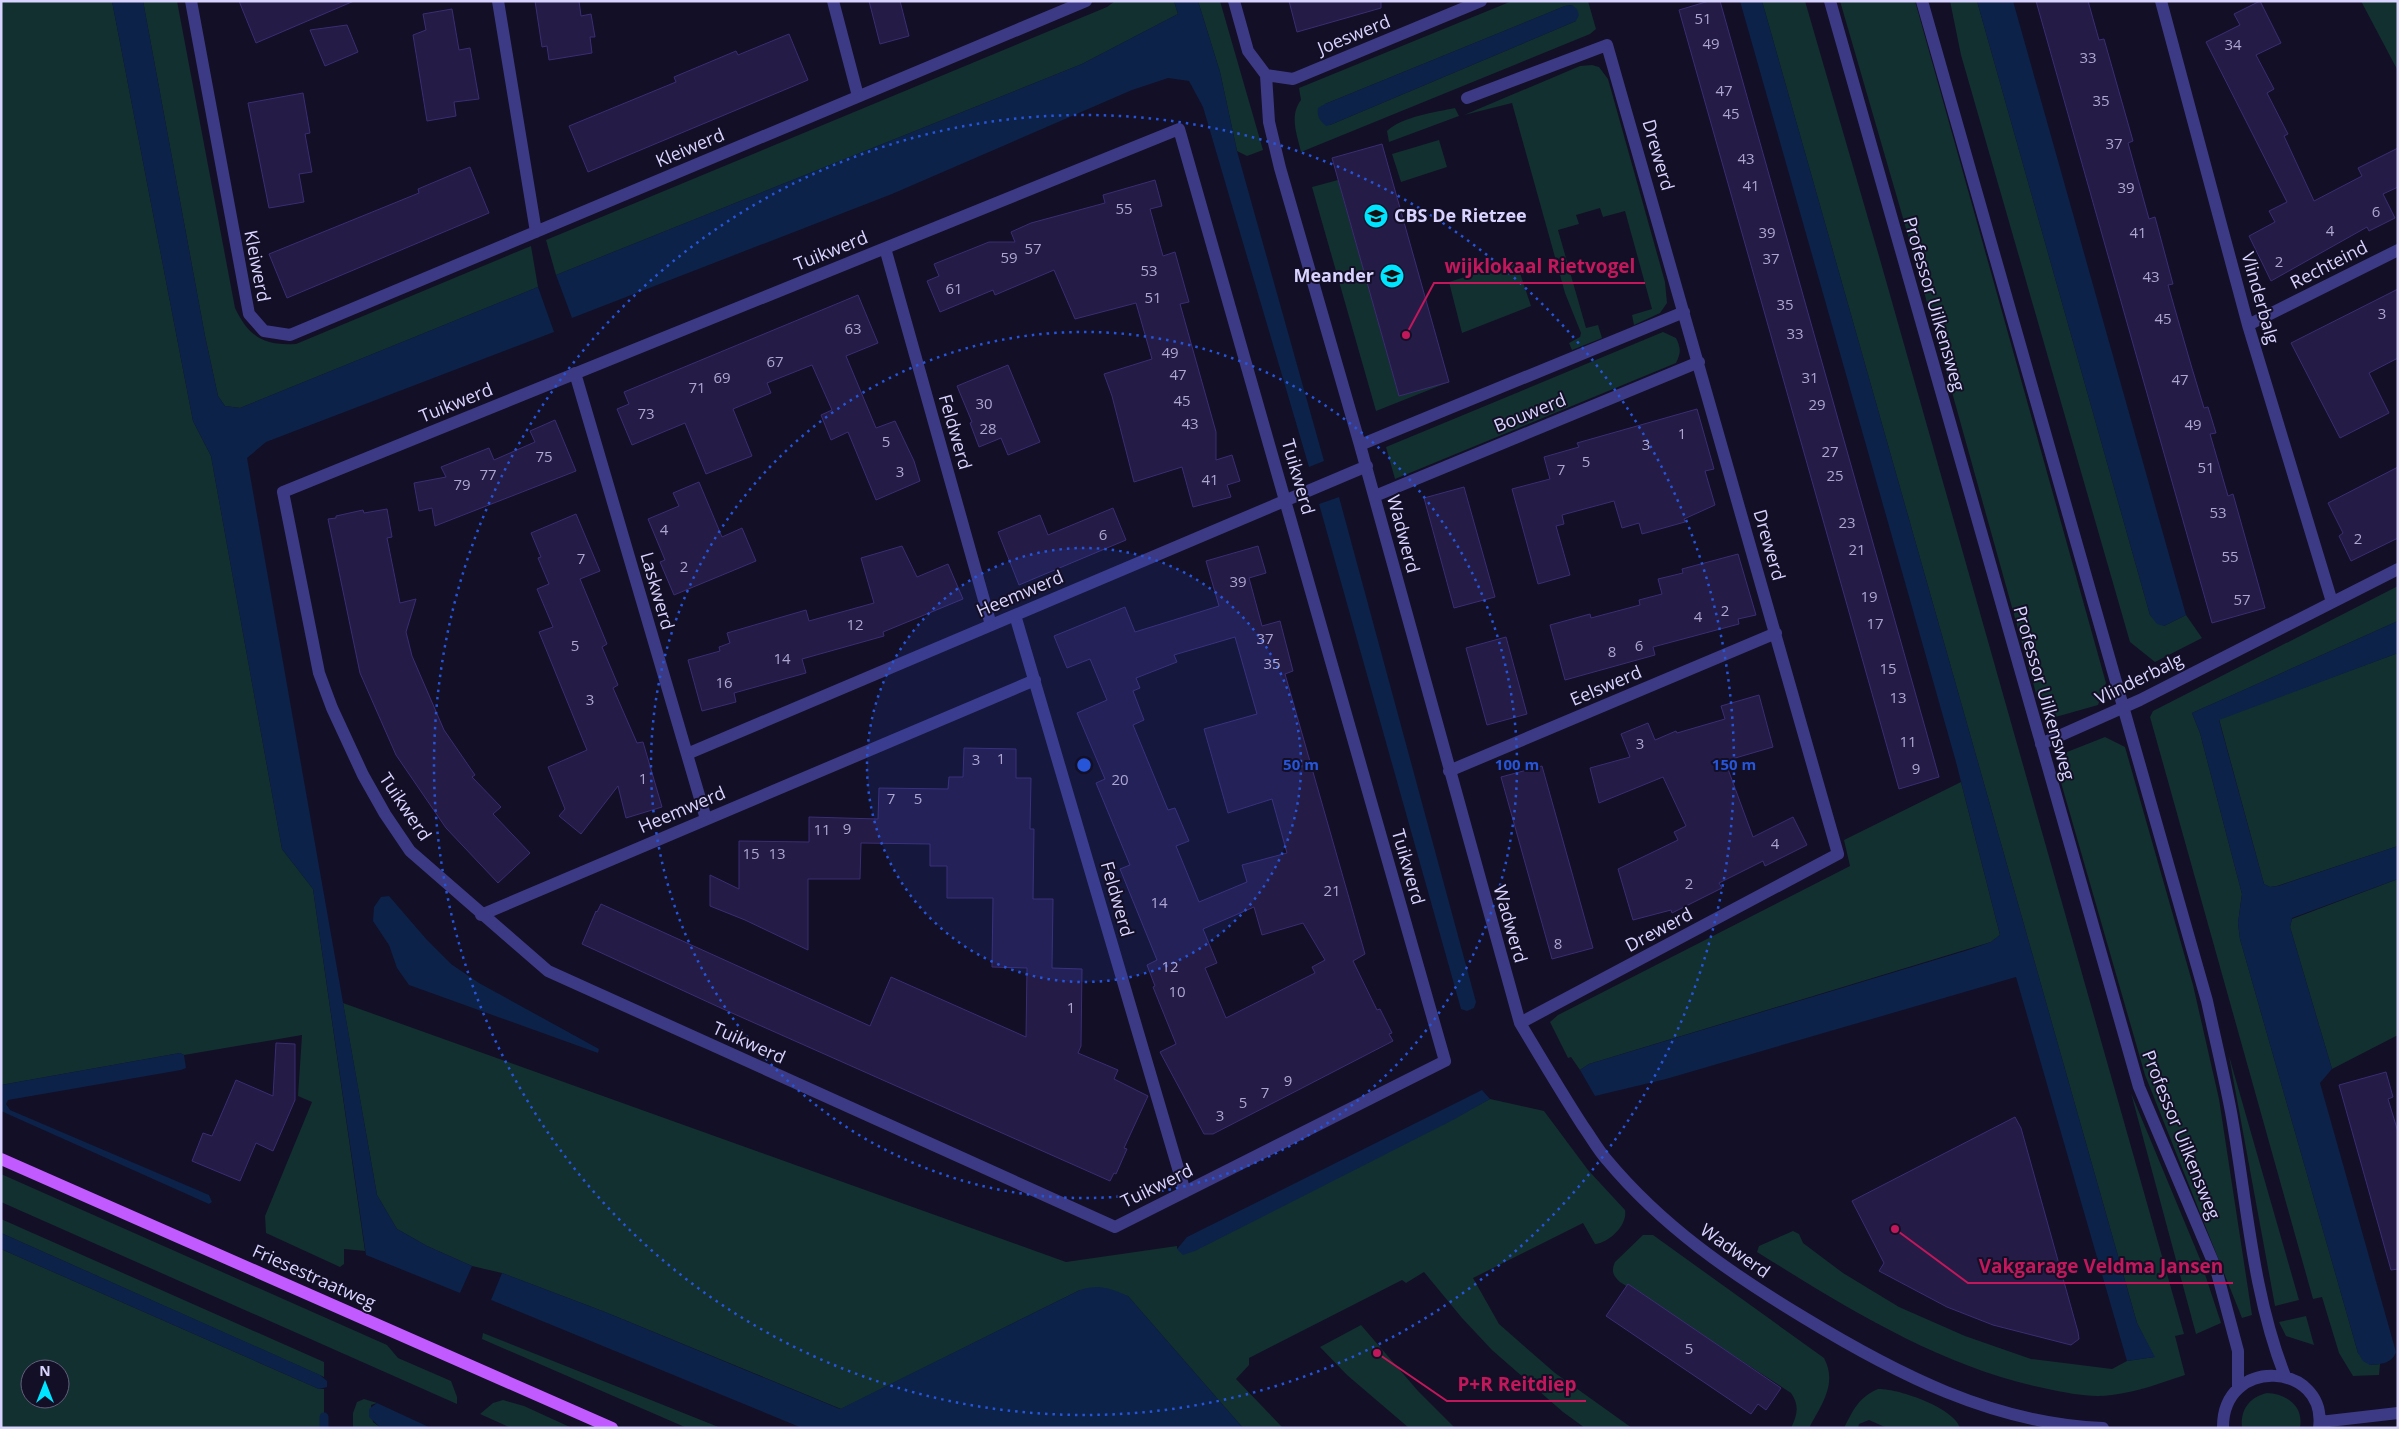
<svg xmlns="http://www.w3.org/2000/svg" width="2399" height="1429" viewBox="0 0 2399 1429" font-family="'Open Sans',sans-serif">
	<rect width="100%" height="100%" fill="#130f26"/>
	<path fill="#12302f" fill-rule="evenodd" d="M1,1h111l81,420 18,35 71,393 31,40 52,362 -21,-2v15l-4,3 -74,-34 -1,-17 47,-114 -14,-6 4,-61 -118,20 -4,-2 -179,32z
		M143,1h34l58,307c14,29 29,38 61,36l235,-98 7,41 -298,121 -15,-2 -7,-10 -13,-60z
		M1115,1h59l4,13 -96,50 -526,211 -10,-35 561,-233z
		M1198,1h22l43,149 -16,6 -10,-5 -17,-79z
		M1512,1h76l8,28 -6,5 -289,118c-4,-18 -12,-36 0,-52l-2,-12zM1572,5l4,16 -246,104 -5,-21 240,-98z
		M1762,1h43l76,262 303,1071 -9,2 10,39c-24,8 -48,17 -73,20 -22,3 -44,-2 -64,-6 -106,-21 -201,-81 -291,-137l2,-6 34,-15 6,3 4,9 40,30 56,34 66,29 66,23 81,10 15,-8 27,-4 -17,-34z
		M1840,1h75l191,682 -8,22 -46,13 -15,-21 -123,-441z
		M1950,1h27l173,614 14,11 22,-11 16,23 -47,24 -25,-20 -169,-587z
		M2361,1h37v70z
		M1592,65l7,2 9,12 57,203 2,21 -7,10 -26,12 -2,-10 20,-6 -27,-98 -22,6 -3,-9 -24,7 3,9 -21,6 28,98 12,-3 4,13 -30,12 -3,-7 11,-6 1,-4 -16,-40 -53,-190 -48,12 116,-49z
		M1455,108l4,8 -70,26 -2,-11c14,-14 49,-19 68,-23z
		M1439,140l8,27 -46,15 -9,-28z
		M1338,180l61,216 50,-14 -73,29 -64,-224z
		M1516,261l15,45 -69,27 -13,-51z
		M1663,332l13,6c5,10 5,15 0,25l-281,116 -9,-32z
		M2398,586v35l-206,92 8,20 42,161 -4,29 2,16 118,414 12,12 10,-1 -1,11 -26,1 -14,-23 -17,-56 -9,2 -163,-582 3,-6z
		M2398,653v193l-121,40 -7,1 -6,-3 -45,-165z
		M2105,737l20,10 68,238 26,114 33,216 -10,3 -97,-243 -87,-303 9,-20z
		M1961,782l39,153 -9,7 -402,122 -9,6 -9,-13 -3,1 -18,-36 8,-7 292,-149 -6,-26z
		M2398,879v156l-66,34 -42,-142 2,-8z
		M343,1003l723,259 111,-16v3l201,-92 112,-58 54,12 44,59 37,40c3,15 -16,33 -30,34l-12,-21 -110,55 26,46 56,49 77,55h-47l-22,-16 -71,-62 -30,-32 -38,-46 -18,11 -4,-3 -153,78v7l-13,14 47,49h-40l-115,-132 -48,-6 -239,119 -236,-97 -103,-39 -30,-7 -45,-20 -30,-17 -20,-34z
		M2229,1056l70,244 -24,6z
		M2131,1093l69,166 21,64 -25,11z
		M1,1174l386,171 11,13 53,23 6,16v7l-456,-202z
		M1,1219l323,143v15l-323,-144z
		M1643,1235h10l171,123c14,26 -3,47 -15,70h-18c6,-13 9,-22 0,-35l-171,-111c-7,-6 -9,-11 -5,-20z
		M1,1249l318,140h5v39h-323zM30,1369h30v30h-30z
		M2306,1316l8,29 -28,-9 -7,-14z
		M1361,1325l57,66 37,37h-46l-62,-53 -27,-28z
		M483,1333l238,95h-34l-205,-89z
		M1878,1389c19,-1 77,19 82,39h-73l-18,-8 -10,4 -1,4h-14c9,-18 15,-31 34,-39z
		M2267,1393c20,1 37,13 33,35h-58c-2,-19 8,-31 25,-35z
		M364,1399l13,4 -6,2 2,17 8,6h-28v-15l4,-11z
		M503,1400l21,6 48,22h-61l-31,-14 13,-11z"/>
	<path fill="#0c2248" d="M112,1h31l62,335 13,60 7,10 15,2 298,-121 16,45 -288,110 -19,16 130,737 20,34 30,17 45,20 -12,27 -94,-38 -53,-366 -31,-40 -71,-393 -18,-35z
		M1174,1h24l22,71 17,79 87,310 -15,6 -106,-360 -14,-26 -21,-3 -36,12 -240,104 -320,124 -16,-43 526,-211 96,-50z
		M1740,1h22l375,1322 18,34 -28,4 -111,-384 -350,102 -71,17 -15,-26 9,-6 379,-114 23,-8 9,-7 -44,-173z
		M1977,1h36l173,614 -22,11 -7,-2 -7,-9z
		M1572,5l5,4 2,6 -3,6 -246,104 -4,1c-7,-6 -9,-9 -8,-18l7,-4 240,-98z
		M1339,497l137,505 -2,6 -7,3 -6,-2 -142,-505z
		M2398,621v32l-179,67 45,164 6,3 8,-1 120,-40v33l-106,39 -2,9 42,142 -12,14 76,269c-4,12 -16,12 -26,13l-7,-4 -5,-8 -118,-414 -2,-16 4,-29 -42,-161 -8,-20z
		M389,896l38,44 24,24 28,19 120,66 -1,4 -189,-68 -12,-17 -8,-23 -16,-24 1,-14 7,-10z
		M180,1053l4,2 2,13 -5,2 -173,30 -2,4 4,6 199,85 3,7 -3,2 -208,-93v-26z
		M1482,1090l8,9 -37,21 -258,131 -12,4 -6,-6 10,-12z
		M1,1233l319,142 7,6v6l-8,2 -318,-140z
		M502,1273l103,39 235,97 240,-119c20,-6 29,-2 48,6l115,132h-441l-311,-128z
		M377,1403l54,25h-50l-12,-11v-8z"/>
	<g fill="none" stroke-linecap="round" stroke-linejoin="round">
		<path stroke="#0c2248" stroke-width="9" d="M324,1428v-11"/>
	</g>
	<path fill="#241b47" stroke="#3b2d73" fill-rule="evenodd" d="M239,1h115l-98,42z
		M535,1h44l2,15 10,-2 4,23h-5l2,16 -43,7 -2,-14 -5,1z
		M869,1h31l9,35 -29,8z
		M1289,1h92v7l-84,24z
		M1709,1h11l219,776 -40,12 -220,-779z
		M2036,1h52l11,39 5,-1 29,102 -5,2 21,76 6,-2 18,67 -5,1 23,80 13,43 4,-1 8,26 -6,1 18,62 5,-2 32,114 -53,15z
		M2260,1l21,42 -25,12 18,34 -7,4 21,41 -4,2 30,65 48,-25 -4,-8 40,-20v39l-15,7 12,24 -26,13 -2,-4 -96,54 -22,-45 26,-14 -6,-11 18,-9 -81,-160 34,-17 -6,-11z
		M452,9l7,41 11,-2 9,51 -25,3 2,14 -29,5 -14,-86 13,-5 -3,-16z
		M347,25l11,27 -33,14 -15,-36z
		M789,34l19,46 -220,92 -19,-46 107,-44 -2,-5 62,-26 2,4z
		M303,93l7,40 -5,1 7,38 -13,2 5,28 -35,6 -21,-105z
		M1382,144l67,238 -50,14 -67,-238z
		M470,167l19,46 -202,85 -18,-44 150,-61 -1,-4z
		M1155,180l7,26 -12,3 13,47 12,-4 14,50 -9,2 36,128v28l16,-5 8,26 -13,4 4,12 -38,10 -11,-40 -48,15 -22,-86 -8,-22 48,-15 -16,-56 -61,16 -21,-49 -59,25 -2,-5 -53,22 -13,-31 12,-5 -5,-12 55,-22h26l-4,-10 20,-9 74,-20 -2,-8z
		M2398,289v69l-29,15 20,40 -49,25 -49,-95z
		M858,295l20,48 -32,13 30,72 19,-7 19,40 6,20 -44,19 -28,-68 -17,8 -10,-25 11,-5 -20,-45 -45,18 4,10 -38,16 19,47 -46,18 -21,-51 -53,22 -15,-36 12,-5 -5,-12z
		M1008,365l32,77 -32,13 -7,-17 -22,9 -9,-24 2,-1 -15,-36z
		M1697,409l17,60 -9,2 10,34 -31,14 1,3 -43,12 -3,-11 -17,5 -8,-27 -52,14 2,9 -8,2 14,49 -32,9 -26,-95 38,-10 -6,-22 35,-10 -2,-4z
		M555,420l21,51 -141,55 -3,-18 -13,3 -5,-28 32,-6 -5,-10 48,-19 5,12 41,-18 -5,-11z
		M2398,467v71l-47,23 -12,-25 4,-3 -15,-30z
		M699,482l23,55 20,-9 14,33 -82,34 -14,-33 5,-2 -17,-41 31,-13 -6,-13z
		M1464,487l31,110 -41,11 -30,-110z
		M1113,508l13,32 -107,45 -21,-53 42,-17 8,20z
		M387,509l5,28 -5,1 13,65 16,-4 -10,33 6,24 32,74 31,45 -3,2 29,30 -8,7 37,39 -32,30 -52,-55 -50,-73 -36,-82 -32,-154 8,-1v-2l27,-6 1,3z
		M576,514l24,57 -20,8 27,65 -5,3 16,38 -5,3 24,55 6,-1 19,65 -36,11 -8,-32 -37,48 -22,-18 6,-7 -17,-42 39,-17 -48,-118 14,-5 -16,-38 12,-5 -11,-26 3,-1 -10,-24z
		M902,546l15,31 31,-13 15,35 -80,33 1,4 -82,23 4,14 -72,20 2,9 -34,9 -14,-51 32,-9 -1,-4 11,-4 -3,-10 79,-23 3,11 65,-18 -13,-45z
		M1258,546l8,27 -17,5 13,48 18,-5 13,50 -8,3 80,280 -12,7 24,49 3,-1 12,24 -3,1 4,7 -180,93h-9l-44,-82 16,-8 -23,-57 2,-1 -8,-21 10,-5 -37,-91 10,-4 -34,-82 9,-4 -28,-66 30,-13 -17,-41 -23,9 -13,-32 71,-29 10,25 84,-26 -13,-45zM1235,637l22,77 -53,15 24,84 44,-14 15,54 -45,12 5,17 -48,20 -23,-56 13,-5 -14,-33 -7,2 -35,-85 11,-5 -11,-29 7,-3 -4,-10 41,-16 -3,-7zM1254,907l8,28 41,-12 22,37 -13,7 3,6 -89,45 -21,-50 12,-5 -14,-34z
		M1738,554l18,61 -18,4 1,5 -86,23 2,8 -90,25 -15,-55 40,-11 1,4 49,-13 -1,-5 23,-6 -4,-15 25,-6 -1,-4z
		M1506,637l21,77 -40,11 -21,-77z
		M1759,695l14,52 -48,14 28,76 40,-20 14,28 -42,21 -2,-5 -44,22 3,5 -50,25 -1,-3 -38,10 -15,-51 60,-29 -4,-8 12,-6 -23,-49 -64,26 -9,-35 40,-11 -9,-23 27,-11 7,17 21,-9 1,2 48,-14 -4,-13z
		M964,748l52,1v29h15l-1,51h4l-1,70h20l-1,69 30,1 -1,77 -3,7 40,17 -4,9 34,17 -24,52 3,1 -11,25 -2,-1 -4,8 -387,-172 -141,-65 14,-33 1,1 4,-8 269,122 21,-49 135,60 1,-69 -35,-1 1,-69h-46v-32h-17v-22l-69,-1 -1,36h-52v71l-63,-30 -35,-14v-31l29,14v-48l70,1v-25l69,2 1,-31 69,1 1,-12h14z
		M1542,766l51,182 -41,11 -51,-182z
		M276,1043l19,1v56l-22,51 -17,-8 -16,38 -48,-20 11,-28 9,3 24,-56 37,16z
		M2386,1072l7,25 -5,2 10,33v137l-7,1 -52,-185z
		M2015,1117l6,11 57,204 1,7 -8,6 -78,-20 -46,-18 -68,-36 5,-8 -32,-62z
		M1628,1284l153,104 -15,22 -8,-6 -7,10 -145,-98z"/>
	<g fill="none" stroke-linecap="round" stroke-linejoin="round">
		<path stroke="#3d3a85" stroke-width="12" d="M191,1l58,313 15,17 26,4 796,-334
			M498,1l38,231
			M833,1l25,95
			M1234,1l14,50 18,24 27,4 188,-78
			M1830,1l309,1086 77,182 22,82v37
			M1922,1l285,1000c8,37 17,74 24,111 16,89 21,180 54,264
			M2161,1l87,324 84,277
			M1266,75l3,47 11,46 80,277 160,578c21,35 41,69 63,103 8,11 15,24 24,34 55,66 123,113 196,157 92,56 190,107 300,111
			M1467,98l140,-53 231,809 -318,169
			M1179,129l266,932 -330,166 -567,-256 -138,-120 -25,-37 -22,-39 -31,-67 -13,-35 -36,-181z
			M885,248l106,377
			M2248,325l150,-75
			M575,373l131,446
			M1360,445l324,-133
			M1375,496l324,-134
			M1015,615l170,577
			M2041,744l99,-44 258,-131
			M687,754l680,-288
			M1449,771l327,-138
			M481,915l554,-235
			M2320,1422l78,-9
			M2223,1428c-1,-73 105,-66 96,0"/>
		<path stroke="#c25bff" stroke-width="12" d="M1,1159l611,269"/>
	</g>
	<circle cx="1084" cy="765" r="217" fill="#2655da" fill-opacity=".12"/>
	<g fill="none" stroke="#2655da" stroke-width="2.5" stroke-dasharray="2.5 5">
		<circle cx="1084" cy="765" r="217"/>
		<circle cx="1084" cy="765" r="433"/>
		<circle cx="1084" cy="765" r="650"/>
	</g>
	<defs>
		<symbol id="school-disc" viewBox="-11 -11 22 22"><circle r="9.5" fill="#00e5ff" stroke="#130f26"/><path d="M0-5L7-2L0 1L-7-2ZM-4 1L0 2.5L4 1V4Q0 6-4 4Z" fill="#111"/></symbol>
	</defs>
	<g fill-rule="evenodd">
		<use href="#school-disc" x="1362" y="202" width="28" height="28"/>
		<use href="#school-disc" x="1378" y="262" width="28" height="28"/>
	</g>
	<g text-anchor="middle" stroke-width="4" stroke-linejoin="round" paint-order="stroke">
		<g font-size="15" fill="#aca6d1">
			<text x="1703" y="24">51</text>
			<text x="1711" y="49">49</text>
			<text x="2233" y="50">34</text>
			<text x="2088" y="63">33</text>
			<text x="1724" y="96">47</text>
			<text x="2101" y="106">35</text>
			<text x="1731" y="119">45</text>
			<text x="2114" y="149">37</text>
			<text x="1746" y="164">43</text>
			<text x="1751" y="191">41</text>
			<text x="2126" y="193">39</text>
			<text x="1124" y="214">55</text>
			<text x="2376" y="217">6</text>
			<text x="2330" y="236">4</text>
			<text x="1767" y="238">39</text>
			<text x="2138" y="238">41</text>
			<text x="1033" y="254">57</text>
			<text x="1009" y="263">59</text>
			<text x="1771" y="264">37</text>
			<text x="2279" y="267">2</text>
			<text x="1149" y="276">53</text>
			<text x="2151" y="282">43</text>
			<text x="954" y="294">61</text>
			<text x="1153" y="303">51</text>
			<text x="1785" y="310">35</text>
			<text x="2382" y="319">3</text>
			<text x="2163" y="324">45</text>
			<text x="853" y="334">63</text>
			<text x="1795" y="339">33</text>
			<text x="1170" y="358">49</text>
			<text x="775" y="367">67</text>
			<text x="1178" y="380">47</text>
			<text x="722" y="383">69</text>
			<text x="1810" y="383">31</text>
			<text x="2180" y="385">47</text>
			<text x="697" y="393">71</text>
			<text x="1182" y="406">45</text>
			<text x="984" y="409">30</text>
			<text x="1817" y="410">29</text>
			<text x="646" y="419">73</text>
			<text x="1190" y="429">43</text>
			<text x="2193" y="430">49</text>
			<text x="988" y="434">28</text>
			<text x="1682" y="439">1</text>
			<text x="886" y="447">5</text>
			<text x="1646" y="450">3</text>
			<text x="1830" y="457">27</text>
			<text x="544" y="462">75</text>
			<text x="1586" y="467">5</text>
			<text x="2206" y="473">51</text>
			<text x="1561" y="475">7</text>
			<text x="900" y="477">3</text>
			<text x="488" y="480">77</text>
			<text x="1835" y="481">25</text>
			<text x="1210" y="485">41</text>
			<text x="462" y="490">79</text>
			<text x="2218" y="518">53</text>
			<text x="1847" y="528">23</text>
			<text x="664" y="535">4</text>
			<text x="1103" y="540">6</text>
			<text x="2358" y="544">2</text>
			<text x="1857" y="555">21</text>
			<text x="2230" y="562">55</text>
			<text x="581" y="564">7</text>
			<text x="684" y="572">2</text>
			<text x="1238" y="587">39</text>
			<text x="1869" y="602">19</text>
			<text x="2242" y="605">57</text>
			<text x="1725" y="616">2</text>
			<text x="1698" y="622">4</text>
			<text x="1875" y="629">17</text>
			<text x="855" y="630">12</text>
			<text x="1265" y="644">37</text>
			<text x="575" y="651">5</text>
			<text x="1639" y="651">6</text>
			<text x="1612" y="657">8</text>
			<text x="782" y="664">14</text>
			<text x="1272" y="669">35</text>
			<text x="1888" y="674">15</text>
			<text x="724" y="688">16</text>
			<text x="1898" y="703">13</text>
			<text x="590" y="705">3</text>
			<text x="1908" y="747">11</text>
			<text x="1640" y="749">3</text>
			<text x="1001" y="764">1</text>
			<text x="976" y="765">3</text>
			<text x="1916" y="774">9</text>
			<text x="643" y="784">1</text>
			<text x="1120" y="785">20</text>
			<text x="891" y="804">7</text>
			<text x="918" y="804">5</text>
			<text x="847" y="834">9</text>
			<text x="822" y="835">11</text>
			<text x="1775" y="849">4</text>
			<text x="751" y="859">15</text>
			<text x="777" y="859">13</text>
			<text x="1689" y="889">2</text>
			<text x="1332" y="896">21</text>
			<text x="1159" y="908">14</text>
			<text x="1558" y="949">8</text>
			<text x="1170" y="972">12</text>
			<text x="1177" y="997">10</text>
			<text x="1071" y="1013">1</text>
			<text x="1288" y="1086">9</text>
			<text x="1265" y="1098">7</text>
			<text x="1243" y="1108">5</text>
			<text x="1220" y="1121">3</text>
			<text x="1689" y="1354">5</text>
		</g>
		<g font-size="18" fill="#d9d4ff" stroke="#130f26">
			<text transform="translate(1354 35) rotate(-22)" y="6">Joeswerd</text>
			<text transform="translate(690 148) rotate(-23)" y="6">Kleiwerd</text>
			<text transform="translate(1658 155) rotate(74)" y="6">Drewerd</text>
			<text transform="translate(831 251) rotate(-22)" y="6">Tuikwerd</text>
			<text transform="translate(2329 265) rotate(-27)" y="6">Rechteind</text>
			<text transform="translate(257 266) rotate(79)" y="6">Kleiwerd</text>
			<text transform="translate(2260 298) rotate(74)" y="6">Vlinderbalg</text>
			<text transform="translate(1934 304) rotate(74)" y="6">Professor Uilkensweg</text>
			<text transform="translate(456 403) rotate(-22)" y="6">Tuikwerd</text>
			<text transform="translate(1530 413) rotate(-22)" y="6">Bouwerd</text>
			<text transform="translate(955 432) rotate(74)" y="6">Feldwerd</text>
			<text transform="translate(1298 477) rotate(74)" y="6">Tuikwerd</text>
			<text transform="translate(1403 534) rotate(75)" y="6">Wadwerd</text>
			<text transform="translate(1769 545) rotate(74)" y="6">Drewerd</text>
			<text transform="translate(657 591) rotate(74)" y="6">Laskwerd</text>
			<text transform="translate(1020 594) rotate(-23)" y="6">Heemwerd</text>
			<text transform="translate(2139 679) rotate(-26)" y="6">Vlinderbalg</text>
			<text transform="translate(1606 686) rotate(-23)" y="6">Eelswerd</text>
			<text transform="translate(2044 693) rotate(74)" y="6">Professor Uilkensweg</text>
			<text transform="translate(405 807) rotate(56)" y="6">Tuikwerd</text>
			<text transform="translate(682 810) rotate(-23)" y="6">Heemwerd</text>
			<text transform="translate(1408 867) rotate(74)" y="6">Tuikwerd</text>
			<text transform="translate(1117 899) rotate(74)" y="6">Feldwerd</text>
			<text transform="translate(1510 924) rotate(74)" y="6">Wadwerd</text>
			<text transform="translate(1659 930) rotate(-28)" y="6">Drewerd</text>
			<text transform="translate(749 1043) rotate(24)" y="6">Tuikwerd</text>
			<text transform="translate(2181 1135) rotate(68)" y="6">Professor Uilkensweg</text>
			<text transform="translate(1157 1186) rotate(-26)" y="6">Tuikwerd</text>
			<text transform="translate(1735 1251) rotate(35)" y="6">Wadwerd</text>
			<text transform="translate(314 1277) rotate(24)" y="6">Friesestraatweg</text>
		</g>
		<g font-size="18" font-weight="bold" fill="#d9d4ff" stroke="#130f26" text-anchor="start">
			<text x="1394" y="222">CBS De Rietzee</text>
			<text x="1374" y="282" text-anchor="end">Meander</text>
		</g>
	</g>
	<circle cx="1084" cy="765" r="8" fill="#2655da" stroke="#130f26" stroke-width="2.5"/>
	<g font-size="15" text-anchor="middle" font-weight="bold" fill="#2655da" stroke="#130f26" stroke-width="4" stroke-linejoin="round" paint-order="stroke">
		<text x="1301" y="770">50 m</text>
		<text x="1517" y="770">100 m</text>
		<text x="1734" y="770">150 m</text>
	</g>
	<path fill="none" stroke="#c2185b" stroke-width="2" d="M1406 335L1434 283H1645M1895 1229L1968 1283H2233M1377 1353L1447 1401H1586"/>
	<g fill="#c2185b" stroke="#130f26" stroke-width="2">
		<circle cx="1406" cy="335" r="5"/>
		<circle cx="1895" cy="1229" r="5"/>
		<circle cx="1377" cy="1353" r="5"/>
	</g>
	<g font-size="19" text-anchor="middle" font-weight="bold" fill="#c2185b" stroke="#130f26" stroke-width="4" stroke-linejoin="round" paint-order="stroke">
		<text x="1540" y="273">wijklokaal Rietvogel</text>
		<text x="2101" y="1273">Vakgarage Veldma Jansen</text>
		<text x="1517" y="1391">P+R Reitdiep</text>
	</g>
	<rect width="2399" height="1429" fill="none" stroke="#d9d4ff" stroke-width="5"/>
	<g transform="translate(45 1384)"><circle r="24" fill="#130f26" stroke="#625e7d"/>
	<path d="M0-4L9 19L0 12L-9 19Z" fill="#00e5ff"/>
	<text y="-8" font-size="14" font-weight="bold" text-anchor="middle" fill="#d9d4ff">N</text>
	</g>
</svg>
